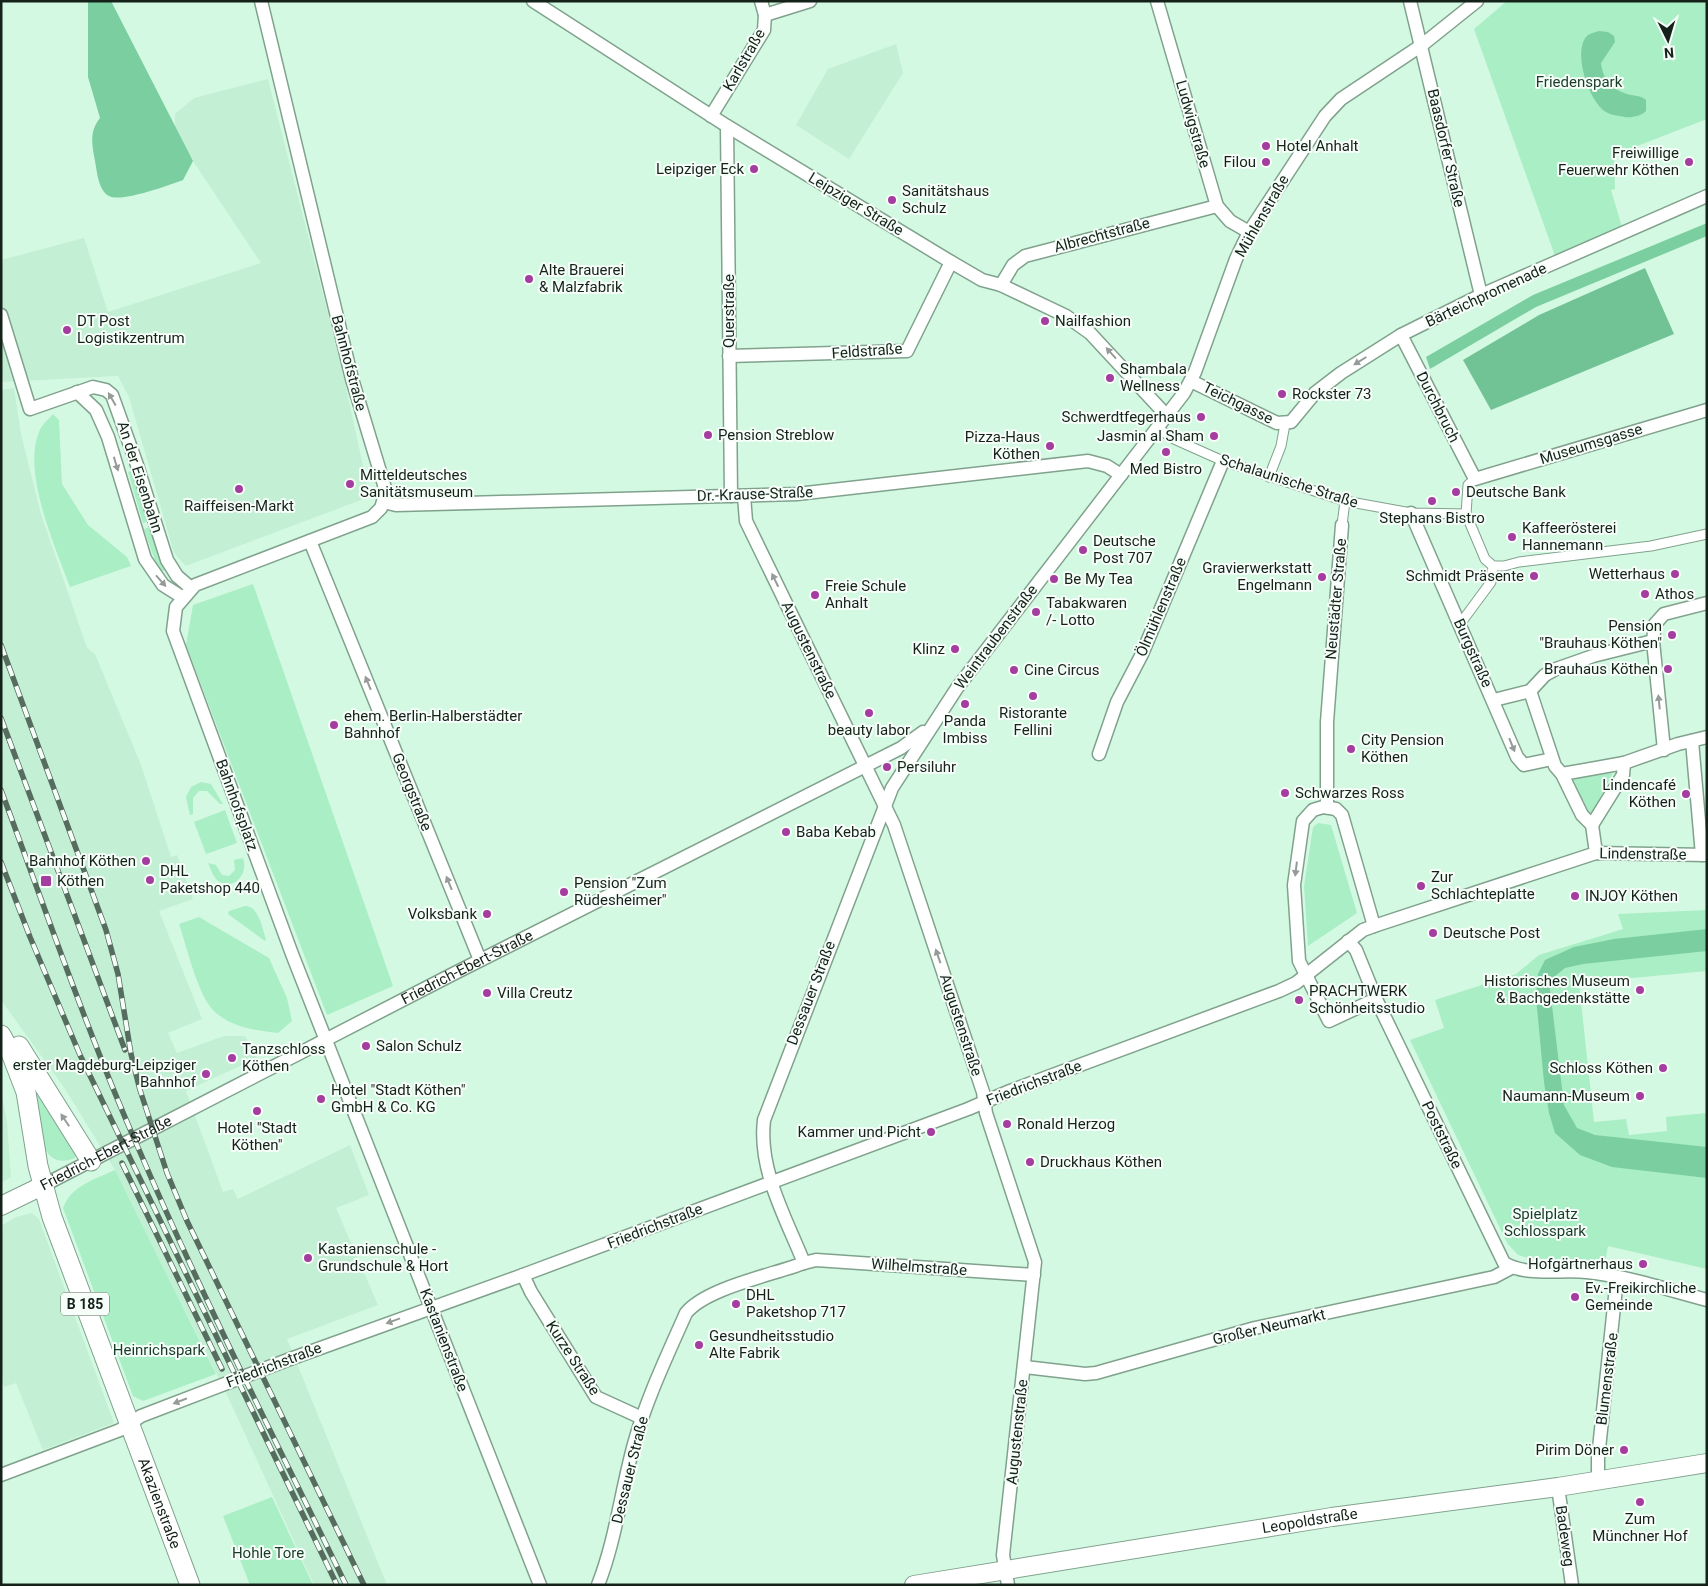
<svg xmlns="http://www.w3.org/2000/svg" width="1708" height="1586" viewBox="0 0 1708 1586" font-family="Roboto,sans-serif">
	<rect width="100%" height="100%" fill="#d4f9e2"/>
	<path fill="#c3efd4" d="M896,44l7,29 -54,86 -53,-34 32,-56z
		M268,79l73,286 28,128 -8,7 -175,66 -12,-13 -45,-156 -11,-21 -117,6v-122l83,-22 24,74 153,-49 -86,-129v-20l19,-16z
		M14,388l7,46 20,80 46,134 8,6 46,111 30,92 6,-2 16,44 -34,12 43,108 -34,14 9,20 47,-17h21l12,22 -71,33 37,101 10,-3 5,10 112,-54 19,50 -33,13 42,97 -91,34 100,246h-73l-86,-188 -113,-227 -50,-81 -64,-89v-610z
		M1,1091l6,31 4,55 -10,6z
		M32,1213l7,6 75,204 -71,27 -27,-67 -12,4 -3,-8v-153l15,-9z"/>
	<path fill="#a9eec5" d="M1507,1h200v118l-93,36 1,34 -4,1 11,37 -67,29 -81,-227z
		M53,414l6,6 3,64 26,41 39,32 4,9 -61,21c-15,-40 -48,-115 -31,-155 2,-7 10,-13 14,-18z
		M133,470l17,51 -7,2 -15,-51z
		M152,526l14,44 -7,2 -15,-43z
		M253,584l140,402 -66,29 -141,-370 7,-40z
		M1613,773l-24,46 -17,-41z
		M201,782l10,2 12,20h-3l-13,-13h-8l-6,7v16l-3,1 -4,-18 5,-10z
		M225,810l12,33 -31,11 -12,-32z
		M1318,823l13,2 26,88 -49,33 -4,-60 9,-59z
		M243,858c6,15 -9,34 -25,23 -5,-4 -7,-12 -10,-18l8,2 6,10 7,1 6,-6 -1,-10z
		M245,906c14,0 17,22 21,33l-1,2 -37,-27 1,-3z
		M1707,910v61l-128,12 15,139 32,-3 3,16 38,-4 -1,-14 41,-4v156l-99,-23 -3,16 -77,-4 -10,-3 -11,-12 -97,-203 34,-12 -9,-28 81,-26 23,-19 84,-26 -5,-15z
		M199,917l70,41 18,40 5,23 -14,12c-21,-2 -46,-6 -62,-20 -18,-15 -29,-66 -37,-89z
		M39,1095l37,58 -1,5c-38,15 -36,-38 -39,-62z
		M115,1170l101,204 -73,27 -10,-5 -70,-188c9,-23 31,-28 52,-38z
		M272,1497l41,88h-63l-27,-69z"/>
	<path fill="#71c395" d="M1645,268l29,66 -183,76 -28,-50 76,-45z"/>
	<path fill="#7bce9f" d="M88,1h23l82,160 -10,19c-14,5 -62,23 -74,16 -11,-6 -12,-25 -14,-35 -3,-17 -6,-29 5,-43l-12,-41z
		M1599,31l9,1 6,4 1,6 -14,21c2,18 12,28 30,32 6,1 11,1 15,5v11c-5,5 -14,7 -21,6 -6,-1 -14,-2 -19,-5 -17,-10 -35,-62 -18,-77 3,-2 8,-3 11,-4z
		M1707,223v13l-171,71 -106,62 -4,-12 107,-62z
		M1707,929v22l-124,13 -18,4 -16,13 15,124 13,23 18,7 112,12v31l-95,-11 -32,-12 -25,-22 -6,-20 -5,-31 -8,-85 2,-23 7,-14 29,-13 40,-8z"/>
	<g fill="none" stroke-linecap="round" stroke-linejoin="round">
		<defs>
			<path id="pedestrian" d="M1157,428l19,12 47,21 122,40 66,12 55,1
				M1269,477l12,-31 4,-22
				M1475,479l-7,6 -2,29 19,45 8,7h11l15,-4 132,-16 56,-12
				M1342,525l3,-24
				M1460,624l31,-42 2,-16"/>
			<g id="minor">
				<path d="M261,1l91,378 33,109v7l-4,13 -9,9 -177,68 -19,22 -3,24 119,323 248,631"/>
				<path d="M533,1l194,125 224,136 31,18 19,5 65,31 24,17 77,83"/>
				<path d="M1157,1l60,205 13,15 19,11"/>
				<path d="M1410,1l71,294"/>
				<path d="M765,15l45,-14"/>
				<path d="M711,116l53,-86 1,-15 -4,-14"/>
				<path d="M727,126l4,370"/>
				<path d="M1001,285l12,-20 12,-9 192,-50"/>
				<path d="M1,315l29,94 63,-22 13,3 6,5 24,67 31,98 10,16 14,12"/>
				<path d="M1401,335l74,144 232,-69"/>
				<path d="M729,356l178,-5 44,-89"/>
				<path d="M1191,381l86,42 14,-1 24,-29 26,-20 60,-38 80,-40 226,-99"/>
				<path d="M77,392l19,18 12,27 37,122 18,26 19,12"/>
				<path d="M744,496l2,25 148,304 89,267 3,21 49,149 -32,293 5,30"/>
				<path d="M384,502l12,3 401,-11 291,-33 19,5 14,9"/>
				<path d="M1411,513l106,244 7,8 28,-6"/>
				<path d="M310,541l170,419"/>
				<path d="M1530,691l25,75 7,8 20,41 10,10 4,28"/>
				<path d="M1494,700l36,-9 15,-16 11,-6 37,-13 60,-15"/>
				<path d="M1692,741l10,114"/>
				<path d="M1664,750l-11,-109 2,-17 9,-10 43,-11"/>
				<path d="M1099,754l18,-52 25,-48 81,-193"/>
				<path d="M1562,774l62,-11 54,-19 29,-7"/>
				<path d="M1327,807v-85l15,-197"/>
				<path d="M1592,825l31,-50 1,-12"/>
				<path d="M1374,926l-32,-111 -6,-6 -13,-2 -10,3 -10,11 -9,64 5,76 30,60 47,-22"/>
				<path d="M1348,941l8,9 20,49 128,264c24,14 56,6 83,9 40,4 81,18 120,28"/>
				<path id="s1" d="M42,1186l413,-213 446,-225 22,-16"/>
				<path d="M804,1263l12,-3 218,15"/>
				<path d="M523,1275l8,17 65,105 46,21"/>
				<path d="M1025,1367l60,7 11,-1 159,-45 239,-51 17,-9"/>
				<path d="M1,1475l119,-45 21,-14 149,-57 233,-84 445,-166 42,-18 269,-100 17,-8 67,-53 11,-4 222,-73 111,2"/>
				<path d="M1598,1481v-23l19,-180"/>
				<path d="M1558,1487l14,98"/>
				<path d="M598,1585c18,-46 23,-94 36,-141 12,-44 33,-88 52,-131 20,-25 86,-38 118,-50 -18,-45 -46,-93 -40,-143l128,-332 65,-100 227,-295 11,-21 41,-113 13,-27 76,-116 16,-17 81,-54 55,-44"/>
			</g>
			<g id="secondary">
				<path d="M1,1206l41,-20"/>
				<path id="s2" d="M914,1585l418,-68 226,-30 149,-24"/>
			</g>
			<g id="primary">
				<path id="s3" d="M1,1035l10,18 15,39 12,74 14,51 138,368"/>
				<path d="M19,1046l72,115"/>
			</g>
		</defs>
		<use href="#pedestrian" stroke="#80a28d" stroke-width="11"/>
		<use href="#minor" stroke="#80a28d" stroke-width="15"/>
		<use href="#secondary" stroke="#80a28d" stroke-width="20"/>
		<use href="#primary" stroke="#80a28d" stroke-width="21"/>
		<use href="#pedestrian" stroke="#fff" stroke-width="9"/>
		<use href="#minor" stroke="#fff" stroke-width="12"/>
		<use href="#secondary" stroke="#fff" stroke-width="18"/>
		<use href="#primary" stroke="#fff" stroke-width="19"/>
		<defs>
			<path id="rail" d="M1,645l105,285 12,44 13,80 9,36 27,83 20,48 177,364
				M1,718l124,332
				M1,790c45,121 87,244 139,362 63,147 136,289 206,433
				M1,862l29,75 50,118 257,530
				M122,1163l100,206"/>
		</defs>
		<use href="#rail" stroke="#566c5f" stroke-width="5.5"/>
		<use href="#rail" stroke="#f7fef9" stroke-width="4" stroke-dasharray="11" stroke-linecap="butt"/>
	</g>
	<defs><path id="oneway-solid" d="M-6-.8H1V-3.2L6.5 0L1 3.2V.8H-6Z" transform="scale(1.25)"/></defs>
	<g fill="#959c98">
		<use href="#oneway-solid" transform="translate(1111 353) rotate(-132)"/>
		<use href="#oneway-solid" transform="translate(1360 361) rotate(148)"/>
		<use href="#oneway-solid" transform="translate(112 399) rotate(-120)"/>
		<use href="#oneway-solid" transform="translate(116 464) rotate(73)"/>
		<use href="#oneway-solid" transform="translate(775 580) rotate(-116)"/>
		<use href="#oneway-solid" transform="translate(161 581) rotate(48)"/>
		<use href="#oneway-solid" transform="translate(368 683) rotate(-112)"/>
		<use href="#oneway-solid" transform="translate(1659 702) rotate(-96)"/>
		<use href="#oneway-solid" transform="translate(1512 745) rotate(68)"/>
		<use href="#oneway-solid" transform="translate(1296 869) rotate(97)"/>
		<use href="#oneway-solid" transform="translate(449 883) rotate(-112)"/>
		<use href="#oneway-solid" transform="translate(938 956) rotate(-109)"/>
		<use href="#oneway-solid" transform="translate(65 1120) rotate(-124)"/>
		<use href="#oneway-solid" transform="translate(393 1321) rotate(160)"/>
		<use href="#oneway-solid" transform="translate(180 1401) rotate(159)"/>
	</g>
	<g fill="#a53c9f" stroke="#f7fef9" stroke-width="2">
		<circle cx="1266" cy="146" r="5"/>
		<circle cx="1266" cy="162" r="5"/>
		<circle cx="1689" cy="162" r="5"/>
		<circle cx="754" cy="169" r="5"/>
		<circle cx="892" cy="200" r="5"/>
		<circle cx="529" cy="279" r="5"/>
		<circle cx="1045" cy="321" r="5"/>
		<circle cx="67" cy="330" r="5"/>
		<circle cx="1110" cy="378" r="5"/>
		<circle cx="1282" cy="394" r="5"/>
		<circle cx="1201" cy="417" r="5"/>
		<circle cx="708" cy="435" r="5"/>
		<circle cx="1214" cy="436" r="5"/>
		<circle cx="1050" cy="446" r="5"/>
		<circle cx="1166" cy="452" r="5"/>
		<circle cx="350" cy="484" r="5"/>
		<circle cx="239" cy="489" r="5"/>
		<circle cx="1456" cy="492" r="5"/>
		<circle cx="1432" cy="501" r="5"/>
		<circle cx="1512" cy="537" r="5"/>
		<circle cx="1083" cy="550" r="5"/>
		<circle cx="1675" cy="574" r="5"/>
		<circle cx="1534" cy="576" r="5"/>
		<circle cx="1322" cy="577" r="5"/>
		<circle cx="1054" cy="579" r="5"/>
		<circle cx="1645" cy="594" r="5"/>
		<circle cx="815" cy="595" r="5"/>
		<circle cx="1036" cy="612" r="5"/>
		<circle cx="1672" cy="635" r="5"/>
		<circle cx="955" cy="649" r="5"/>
		<circle cx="1668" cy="669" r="5"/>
		<circle cx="1014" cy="670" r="5"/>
		<circle cx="1033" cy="696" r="5"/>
		<circle cx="965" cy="704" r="5"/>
		<circle cx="869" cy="713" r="5"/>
		<circle cx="334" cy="725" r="5"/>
		<circle cx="1351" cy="749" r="5"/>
		<circle cx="887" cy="767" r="5"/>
		<circle cx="1285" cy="793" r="5"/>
		<circle cx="1686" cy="794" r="5"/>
		<circle cx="786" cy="832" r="5"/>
		<circle cx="146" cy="861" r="5"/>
		<circle cx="150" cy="880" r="5"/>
		<rect x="40" y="875" width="12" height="12" rx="2.5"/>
		<circle cx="1421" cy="886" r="5"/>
		<circle cx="564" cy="892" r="5"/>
		<circle cx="1575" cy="896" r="5"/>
		<circle cx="487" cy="914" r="5"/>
		<circle cx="1433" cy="933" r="5"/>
		<circle cx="1640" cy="990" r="5"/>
		<circle cx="487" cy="993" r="5"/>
		<circle cx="1299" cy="1000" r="5"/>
		<circle cx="366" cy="1046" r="5"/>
		<circle cx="232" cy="1058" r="5"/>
		<circle cx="1663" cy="1068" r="5"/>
		<circle cx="206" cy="1074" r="5"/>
		<circle cx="1640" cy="1096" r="5"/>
		<circle cx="321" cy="1099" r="5"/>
		<circle cx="257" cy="1111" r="5"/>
		<circle cx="1007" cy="1124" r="5"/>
		<circle cx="931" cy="1132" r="5"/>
		<circle cx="1030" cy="1162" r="5"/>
		<circle cx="308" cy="1258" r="5"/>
		<circle cx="1643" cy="1264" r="5"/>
		<circle cx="1575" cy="1297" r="5"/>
		<circle cx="736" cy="1304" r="5"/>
		<circle cx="699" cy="1345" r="5"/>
		<circle cx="1624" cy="1450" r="5"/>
		<circle cx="1640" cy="1502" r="5"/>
	</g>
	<g text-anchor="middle" stroke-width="4" stroke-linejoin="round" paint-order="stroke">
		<rect fill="#f7fef9" stroke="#58645d" stroke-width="1" x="61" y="1292.5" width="48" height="23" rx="4"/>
		<g font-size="14" font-weight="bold" fill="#14221a">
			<text x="85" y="1309">B 185</text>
		</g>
		<g font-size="15" fill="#14221a" stroke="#f7fef9">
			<text transform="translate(744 60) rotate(-60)" y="5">Karlstraße</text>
			<text transform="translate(1193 124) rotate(74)" y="5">Ludwigstraße</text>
			<text transform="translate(1446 148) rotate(77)" y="5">Baasdorfer Straße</text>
			<text transform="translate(856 204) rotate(31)" y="5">Leipziger Straße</text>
			<text transform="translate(1262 216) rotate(-60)" y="5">Mühlenstraße</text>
			<text transform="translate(1102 235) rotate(-15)" y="5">Albrechtstraße</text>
			<text transform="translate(1486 295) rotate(-25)" y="5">Bärteichpromenade</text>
			<text transform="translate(729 311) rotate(-90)" y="5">Querstraße</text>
			<text transform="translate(867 351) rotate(-4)" y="5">Feldstraße</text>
			<text transform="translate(349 363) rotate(75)" y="5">Bahnhofstraße</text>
			<text transform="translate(1238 403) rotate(26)" y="5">Teichgasse</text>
			<text transform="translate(1438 407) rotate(63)" y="5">Durchbruch</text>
			<text transform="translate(1591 444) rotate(-17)" y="5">Museumsgasse</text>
			<text transform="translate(140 477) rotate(72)" y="5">An der Eisenbahn</text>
			<text transform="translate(1289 481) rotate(18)" y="5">Schalaunische Straße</text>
			<text transform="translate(755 494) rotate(-2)" y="5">Dr.-Krause-Straße</text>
			<text transform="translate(1336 599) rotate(-85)" y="5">Neustädter Straße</text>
			<text transform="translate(1161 607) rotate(-67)" y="5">Ölmühlenstraße</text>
			<text transform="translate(996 637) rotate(-53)" y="5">Weintraubenstraße</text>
			<text transform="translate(809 650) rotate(64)" y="5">Augustenstraße</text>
			<text transform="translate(1473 653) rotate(66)" y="5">Burgstraße</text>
			<text transform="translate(412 792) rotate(68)" y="5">Georgstraße</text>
			<text transform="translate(237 805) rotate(70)" y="5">Bahnhofsplatz</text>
			<text transform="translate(1643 854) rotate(1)" y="5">Lindenstraße</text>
			<text dy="5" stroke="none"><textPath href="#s1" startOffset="478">Friedrich-Ebert-Straße</textPath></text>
			<text transform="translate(811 993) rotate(-69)" y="5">Dessauer Straße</text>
			<text transform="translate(961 1025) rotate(72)" y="5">Augustenstraße</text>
			<text transform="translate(1034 1083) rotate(-21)" y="5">Friedrichstraße</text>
			<text transform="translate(1442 1135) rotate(64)" y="5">Poststraße</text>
			<text dy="5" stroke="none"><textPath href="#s1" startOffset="72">Friedrich-Ebert-Straße</textPath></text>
			<text transform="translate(655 1226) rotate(-21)" y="5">Friedrichstraße</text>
			<text transform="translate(919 1267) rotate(4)" y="5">Wilhelmstraße</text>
			<text transform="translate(1269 1327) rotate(-13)" y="5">Großer Neumarkt</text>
			<text transform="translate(444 1340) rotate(69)" y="5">Kastanienstraße</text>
			<text transform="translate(573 1358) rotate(57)" y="5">Kurze Straße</text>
			<text transform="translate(274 1365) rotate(-21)" y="5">Friedrichstraße</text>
			<text transform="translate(1607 1379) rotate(-83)" y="5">Blumenstraße</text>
			<text transform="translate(1017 1432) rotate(-84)" y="5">Augustenstraße</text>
			<text transform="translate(630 1470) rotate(-76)" y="5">Dessauer Straße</text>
			<text dy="5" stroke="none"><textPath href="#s3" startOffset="496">Akazienstraße</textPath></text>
			<text dy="5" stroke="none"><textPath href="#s2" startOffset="401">Leopoldstraße</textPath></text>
			<text transform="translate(1565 1536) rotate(82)" y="5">Badeweg</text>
		</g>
		<g font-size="15" fill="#183c29" stroke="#f7fef9">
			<text x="1579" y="87">Friedenspark</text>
			<text x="1545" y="1219">Spielplatz<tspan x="1545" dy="17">Schlosspark</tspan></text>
			<text x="159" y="1355">Heinrichspark</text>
			<text x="268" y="1558">Hohle Tore</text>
		</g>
		<g font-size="15" fill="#14221a" stroke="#f7fef9" text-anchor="start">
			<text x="1276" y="151">Hotel Anhalt</text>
			<text x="1679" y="158" text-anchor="end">Freiwillige<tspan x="1679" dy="17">Feuerwehr Köthen</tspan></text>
			<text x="1256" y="167" text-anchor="end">Filou</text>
			<text x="744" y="174" text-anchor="end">Leipziger Eck</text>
			<text x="902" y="196">Sanitätshaus<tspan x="902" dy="17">Schulz</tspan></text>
			<text x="539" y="275">Alte Brauerei<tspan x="539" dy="17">&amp; Malzfabrik</tspan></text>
			<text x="77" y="326">DT Post<tspan x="77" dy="17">Logistikzentrum</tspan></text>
			<text x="1055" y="326">Nailfashion</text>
			<text x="1120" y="374">Shambala<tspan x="1120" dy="17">Wellness</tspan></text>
			<text x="1292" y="399">Rockster 73</text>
			<text x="1191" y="422" text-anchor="end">Schwerdtfegerhaus</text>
			<text x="718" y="440">Pension Streblow</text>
			<text x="1204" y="441" text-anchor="end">Jasmin al Sham</text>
			<text x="1040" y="442" text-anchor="end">Pizza-Haus<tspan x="1040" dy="17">Köthen</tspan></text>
			<text x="1166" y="474" text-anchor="middle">Med Bistro</text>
			<text x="360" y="480">Mitteldeutsches<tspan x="360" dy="17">Sanitätsmuseum</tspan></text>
			<text x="1466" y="497">Deutsche Bank</text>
			<text x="239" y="511" text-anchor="middle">Raiffeisen-Markt</text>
			<text x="1432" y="523" text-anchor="middle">Stephans Bistro</text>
			<text x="1522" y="533">Kaffeerösterei<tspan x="1522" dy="17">Hannemann</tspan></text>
			<text x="1093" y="546">Deutsche<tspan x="1093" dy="17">Post 707</tspan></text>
			<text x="1312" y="573" text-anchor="end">Gravierwerkstatt<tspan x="1312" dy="17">Engelmann</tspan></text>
			<text x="1665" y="579" text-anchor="end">Wetterhaus</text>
			<text x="1524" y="581" text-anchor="end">Schmidt Präsente</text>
			<text x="1064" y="584">Be My Tea</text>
			<text x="825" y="591">Freie Schule<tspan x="825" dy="17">Anhalt</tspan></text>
			<text x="1655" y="599">Athos</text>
			<text x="1046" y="608">Tabakwaren<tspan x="1046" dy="17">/- Lotto</tspan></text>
			<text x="1662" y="631" text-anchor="end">Pension<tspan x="1662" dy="17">"Brauhaus Köthen"</tspan></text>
			<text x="945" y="654" text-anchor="end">Klinz</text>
			<text x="1658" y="674" text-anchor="end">Brauhaus Köthen</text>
			<text x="1024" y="675">Cine Circus</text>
			<text x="1033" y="718" text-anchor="middle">Ristorante<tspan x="1033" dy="17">Fellini</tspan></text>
			<text x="344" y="721">ehem. Berlin-Halberstädter<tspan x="344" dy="17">Bahnhof</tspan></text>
			<text x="965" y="726" text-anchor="middle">Panda<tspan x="965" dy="17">Imbiss</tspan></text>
			<text x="869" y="735" text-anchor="middle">beauty labor</text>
			<text x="1361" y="745">City Pension<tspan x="1361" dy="17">Köthen</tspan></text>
			<text x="897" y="772">Persiluhr</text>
			<text x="1676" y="790" text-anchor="end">Lindencafé<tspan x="1676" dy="17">Köthen</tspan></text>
			<text x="1295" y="798">Schwarzes Ross</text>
			<text x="796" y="837">Baba Kebab</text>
			<text x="136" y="866" text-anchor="end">Bahnhof Köthen</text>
			<text x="160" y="876">DHL<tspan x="160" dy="17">Paketshop 440</tspan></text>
			<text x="1431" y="882">Zur<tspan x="1431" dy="17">Schlachteplatte</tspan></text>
			<text x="57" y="886">Köthen</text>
			<text x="574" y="888">Pension "Zum<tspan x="574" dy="17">Rüdesheimer"</tspan></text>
			<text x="1585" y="901">INJOY Köthen</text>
			<text x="477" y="919" text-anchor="end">Volksbank</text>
			<text x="1443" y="938">Deutsche Post</text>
			<text x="1630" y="986" text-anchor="end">Historisches Museum<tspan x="1630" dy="17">&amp; Bachgedenkstätte</tspan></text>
			<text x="1309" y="996">PRACHTWERK<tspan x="1309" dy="17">Schönheitsstudio</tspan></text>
			<text x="497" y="998">Villa Creutz</text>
			<text x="376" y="1051">Salon Schulz</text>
			<text x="242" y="1054">Tanzschloss<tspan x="242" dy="17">Köthen</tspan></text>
			<text x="196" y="1070" text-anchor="end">erster Magdeburg-Leipziger<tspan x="196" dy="17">Bahnhof</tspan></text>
			<text x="1653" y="1073" text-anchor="end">Schloss Köthen</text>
			<text x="331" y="1095">Hotel "Stadt Köthen"<tspan x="331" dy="17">GmbH &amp; Co. KG</tspan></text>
			<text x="1630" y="1101" text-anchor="end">Naumann-Museum</text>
			<text x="1017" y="1129">Ronald Herzog</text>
			<text x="257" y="1133" text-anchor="middle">Hotel "Stadt<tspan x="257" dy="17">Köthen"</tspan></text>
			<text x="921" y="1137" text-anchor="end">Kammer und Picht</text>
			<text x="1040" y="1167">Druckhaus Köthen</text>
			<text x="318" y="1254">Kastanienschule -<tspan x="318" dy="17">Grundschule &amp; Hort</tspan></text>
			<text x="1633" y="1269" text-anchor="end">Hofgärtnerhaus</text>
			<text x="1585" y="1293">Ev.-Freikirchliche<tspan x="1585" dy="17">Gemeinde</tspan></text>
			<text x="746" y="1300">DHL<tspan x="746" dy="17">Paketshop 717</tspan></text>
			<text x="709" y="1341">Gesundheitsstudio<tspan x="709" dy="17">Alte Fabrik</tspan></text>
			<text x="1614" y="1455" text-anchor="end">Pirim Döner</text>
			<text x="1640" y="1524" text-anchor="middle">Zum<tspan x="1640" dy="17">Münchner Hof</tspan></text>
		</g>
	</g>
	<rect width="1708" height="1586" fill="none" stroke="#14221a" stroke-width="5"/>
	<g transform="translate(1668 40) rotate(175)" stroke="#f7fef9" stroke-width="4" paint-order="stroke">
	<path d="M0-4L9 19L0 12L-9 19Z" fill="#14221a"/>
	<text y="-8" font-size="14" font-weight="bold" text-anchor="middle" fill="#14221a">N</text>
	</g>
</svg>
